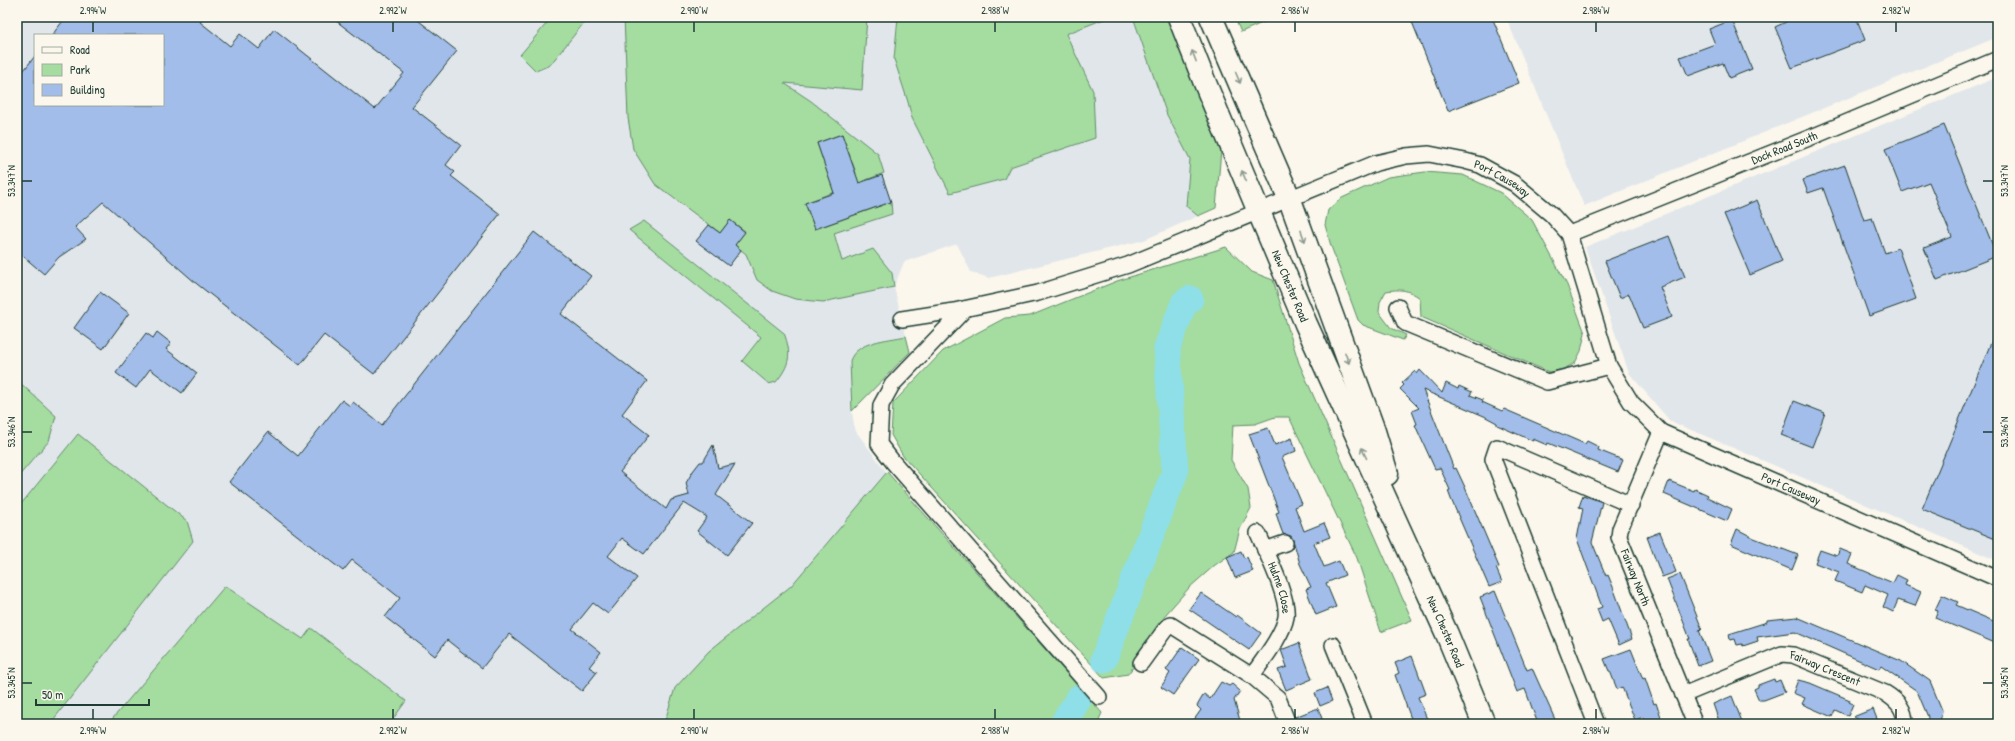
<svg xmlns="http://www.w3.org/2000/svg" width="2015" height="741" viewBox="0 0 2015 741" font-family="'Patrick Hand',sans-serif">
	<rect width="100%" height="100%" fill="#fbf7ec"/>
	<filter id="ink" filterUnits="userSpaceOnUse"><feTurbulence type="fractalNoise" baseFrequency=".025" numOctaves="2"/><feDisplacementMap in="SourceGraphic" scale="8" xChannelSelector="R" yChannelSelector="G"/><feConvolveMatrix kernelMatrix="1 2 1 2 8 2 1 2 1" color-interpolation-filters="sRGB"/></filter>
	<g filter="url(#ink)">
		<path fill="#e1e6eb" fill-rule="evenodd" d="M17,17h1153l51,133 -5,58 -72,32 -155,38 -18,-6 -14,-28 -53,18 -10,25 16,65 -58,60 3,18 32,43 167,186 -44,65h-993zM35,35h128v70h-128z
			M1506,17h492v20l-414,169z
			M1998,77v484l-328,-140 -41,-48 -44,-126z"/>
		<path fill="#a5dca0" stroke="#628c6a" d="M552,17h31v7l-33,41 -14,6 -16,-16z
			M624,17h243l-5,73 -78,-7 27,18 67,53 6,19 -33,13 5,-13 -14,-39 -25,9 13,37 7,11 -32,12 10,26 76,-27 1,12 -58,19 8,28 31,-12 19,24 2,14 -71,15 -28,-3 -23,-8 -15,-11 -11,-26 -11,-9 10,-14 -15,-11 -10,13 -65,-49 -22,-35 -5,-31z
			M898,17h211l-43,17 27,57 2,47 -85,29 -6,12 -54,14 -38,-75 -4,-16 -14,-43z
			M1133,17h37l51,133 -5,58 -18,8 -12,-10 4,-47 -23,-44z
			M1234,17h42l-35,15z
			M1425,172l38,3 38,18 31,27 35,65 18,48 -4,18 -6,12 -11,6 -15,3 -128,-55 -1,-19c-12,-9 -20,-9 -34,-7l-6,11 -1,10 12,16 15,7 -3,5 -40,-15 -5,-5 -27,-74 -6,-21 3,-15 14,-12 46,-21z
			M644,221l140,112c8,21 6,32 -8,49l-7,2 -27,-23 19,-24 -132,-107z
			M1226,247l26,25 21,8 26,83 113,257 -31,12 -24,-74 -68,-141h-14l-20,7 -22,1 -2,35 17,29 3,19 -11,21 -6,23 -19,13 -26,23 -23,26 -23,40 -15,20 -24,4 -201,-222 -12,-21 2,-32 50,-52 62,-33 25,-2 87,-35z
			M906,336l4,16 -58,59 -2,-50c6,-20 38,-21 56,-25z
			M17,380l39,36 -7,25 -32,37z
			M78,434l109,87 6,20 -143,183h-33v-215z
			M887,472l215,241 -5,11h-433l11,-36 34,-37 82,-65z
			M225,586l78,53 8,-11 95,73 -13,18 7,5h-292z"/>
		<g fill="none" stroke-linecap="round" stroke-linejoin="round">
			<path stroke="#8edfe7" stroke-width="27" d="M1104,659l71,-187 -8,-124 17,-45 6,-4
				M1063,724l16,-26"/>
		</g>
		<path fill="#a3bdea" stroke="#1f3d34" d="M66,17h138l-4,5 30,24 10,-12 19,15 15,-20 101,80 29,-36 -73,-56h83l43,34 -45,56 49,38 -15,20 9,7 -4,4 49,38 -126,160 -50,-39 -24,30 -103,-81 -94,-82 -28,25 11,12 -27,18 -15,17 -27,-23v-172l18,-23v49h128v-70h-111z
			M1410,17h82l27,66 -71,28z
			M1784,17h72l9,23 -73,28 -17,-41 11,-5z
			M1732,20l20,49 -23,9 -6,-15 -35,13 -8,-19 35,-13 -6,-15z
			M1944,125l53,131 -60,24 -13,-32 28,-11 -23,-55 -27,10 -17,-43z
			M842,134l17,49 23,-8 9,27 -76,27 -10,-26 29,-10 -17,-50z
			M1845,165l19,55 8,-2 13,35 13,-5 18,51 -47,17 -46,-128 -15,5 -5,-13z
			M1757,200l25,61 -32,14 -26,-61z
			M730,220l15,12 -10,13 6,5 -12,16 -33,-25 13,-16 11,8z
			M534,232l57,44 -30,38 86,67 -25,33 27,21 -29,37 46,37 5,-9 18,-5 -3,-12 7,-12 7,-9h3l10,-17 5,23 17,-4 -19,31 36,28 -25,32 -30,-24 10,-14 -23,-14 -40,51 -22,-16 -14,18 29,22 -29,36 -15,-11 -21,26 29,23 -12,15 8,5 -15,19 -73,-57 -27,34 -35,-28 -12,16 -50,-39 15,-19 -48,-38 -9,11 -114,-89 39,-50 30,24 44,-56 8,6 3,-4 29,23z
			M1669,236l16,41 -25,10 12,30 -29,11 -14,-34 -9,4 -15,-37z
			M100,292l29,21 -26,36 -29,-21z
			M1998,326v214l-76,-31z
			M157,332l14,11 -5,6 31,24 -15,20 -32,-24 -14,19 -20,-15 30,-40 7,5z
			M1420,370l22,23 4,-10 12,6 1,-3 13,6 -2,3 13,5 -1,2 20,9 2,-2 81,35 2,-3 12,6 -1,3 25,10 -5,12 -70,-29 -1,2 -14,-6v2l-36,-16v-2l-13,-7 -61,-26 31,79 2,-1 8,17 35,82 -3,1 6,14 -13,5 -38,-88 -3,-8 2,-1 -10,-22 -5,1 -20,-44 2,-1 -5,-13 7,-3 -19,-19 4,-4 -2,-2 13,-12 2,3z
			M1794,401l31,12 -13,34 -31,-12z
			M1268,428l7,17 17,-7 4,13 -14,6 20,47 -7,3 9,24 20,-8 6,14 -16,6 10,24 15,-6 6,14 -19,8 10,24 -20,8 -10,-26 5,-2 -11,-23 -7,-24 -2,-4 -8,-2 -3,-8 -4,-13 3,-1 -30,-78z
			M1669,481l25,10 1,-2 13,6 -1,2 25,12 -5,12 -63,-27z
			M1583,495l19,7 -10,40 14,34 2,-1 5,12 19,52 -13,6 -11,-26 -6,3 -5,-13 5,-2 -25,-68 6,-31 -4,-1z
			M1737,529l17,9 44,17 -6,15 -61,-26z
			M1660,532l16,40 -14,5 -15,-40z
			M1840,549l12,5 -4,10 45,19 4,-8 10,5 -2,5 16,7 -6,14 -17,-6 -5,12 -10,-5 5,-12 -23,-10 -3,7 -27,-11 4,-9 -24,-9 5,-13 17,6z
			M1241,551l3,7 3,-1 6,14 -18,7 -8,-21z
			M1680,574l22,55 -3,1 12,31 -13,5 -10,-27h2l-23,-60z
			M1495,591l32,79 5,-2 25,56h-19l-13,-35 -8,3 -37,-95z
			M1201,593l35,24 1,-2 24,18 -12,17 -60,-41z
			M1942,595l16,7 -2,3 42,18v13l-3,7 -60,-25 3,-7 -3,-1z
			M1797,617l104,44 29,20 12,29 -2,14h-13l1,-7 -11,-26 -36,-25 -2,3 -84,-37 -38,5 1,4 -15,5 -1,-2 -5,1 -2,-6 -5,1 -1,-6 38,-12v-2z
			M1299,643l13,36 -26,11 -8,-20 9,-3 -6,-17z
			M1182,647l17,12 -26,36 -12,-8 9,-14 -4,-3z
			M1631,649l12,30 2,-1 9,26 2,-1 7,21h-17l-3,-7 -8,3 -13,-33 -5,2 -7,-18h-1l-5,-12z
			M1412,656l14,38 -8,3 11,27h-16l-18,-49 4,-2 -4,-10z
			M1774,679l1,3 5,-2 5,12 -21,8h-5l-5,-11 4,-2v-2z
			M1798,680l12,3 40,17 -1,2 4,2 -5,12 -13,-6 -3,7 -30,-13 3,-6 -12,-5z
			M1221,682l8,4 3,-2 8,7 -6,9 7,24h-50l10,-14 -4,-4 7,-12 6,5z
			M1327,688l5,13 -12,5 -5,-13z
			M1732,696l11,28h-23l-7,-20z
			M1318,708l6,16h-27l-2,-7z
			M1873,709l6,15h-10l-16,-7z"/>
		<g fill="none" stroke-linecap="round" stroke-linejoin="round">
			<defs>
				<g id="minor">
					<path id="s1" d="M1569,234l250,-100 179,-75"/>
					<path d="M1398,307l7,16 142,59 62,-16"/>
					<path d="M965,309l-73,76 -11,20 -2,39 14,18 206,235"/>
					<path id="s2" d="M902,319l52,-8 84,-18 90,-28 248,-102 30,-7 23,-2 36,7 15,4 35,19 36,30 18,20 40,132 22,36 30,30 337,147"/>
					<path id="s3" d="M1661,432l-41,97 -1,8 76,187"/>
					<path id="s4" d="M1258,533c8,19 31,64 28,84 -3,18 -24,44 -34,59l26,22 10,26"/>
					<path d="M1265,550l20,-7"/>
					<path d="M1333,645l32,79"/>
					<path d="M1141,663l26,-36 4,-2 81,51"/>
					<path id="s5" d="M1683,695l99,-41 11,1 92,38c13,8 20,16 20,31"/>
					<path d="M1596,724l-103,-265 4,-12 134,58"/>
				</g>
				<g id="trunk">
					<path id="s6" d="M1179,17l26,66 101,241 141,310 37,90"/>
					<path d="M1211,17l79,183 83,228 14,46"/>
				</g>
			</defs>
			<use href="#minor" stroke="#1f3d34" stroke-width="18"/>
			<use href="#trunk" stroke="#1f3d34" stroke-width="25"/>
			<use href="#minor" stroke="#fbf7ec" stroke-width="15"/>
			<use href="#trunk" stroke="#fbf7ec" stroke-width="22"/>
		</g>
		<defs><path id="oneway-shaft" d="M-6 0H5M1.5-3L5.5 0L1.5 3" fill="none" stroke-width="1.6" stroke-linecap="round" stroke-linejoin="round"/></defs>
		<g stroke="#8d9a90">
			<use href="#oneway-shaft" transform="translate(1194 56) rotate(-111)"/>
			<use href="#oneway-shaft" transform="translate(1238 78) rotate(67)"/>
			<use href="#oneway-shaft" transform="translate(1244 176) rotate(-113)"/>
			<use href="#oneway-shaft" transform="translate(1303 236) rotate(70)"/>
			<use href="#oneway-shaft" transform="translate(1347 358) rotate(70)"/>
			<use href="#oneway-shaft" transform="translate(1364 453) rotate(-115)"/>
		</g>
	</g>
	<path fill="none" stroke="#1f3d34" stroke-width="1.5" d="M93,22v10M393,22v10M694,22v10M995,22v10M1295,22v10M1596,22v10M1896,22v10M22,181h10M1983,181h10M22,432h10M1983,432h10M22,683h10M1983,683h10M93,709v10M393,709v10M694,709v10M995,709v10M1295,709v10M1596,709v10M1896,709v10"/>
	<g text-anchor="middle" stroke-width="3.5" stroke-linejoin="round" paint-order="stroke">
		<g font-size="12" fill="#1f3d34" stroke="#fbf7ec">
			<text dy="4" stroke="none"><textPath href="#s1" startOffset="232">Dock Road South</textPath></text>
			<text dy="4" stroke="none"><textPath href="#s2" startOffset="633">Port Causeway</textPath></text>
			<text dy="4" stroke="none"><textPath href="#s6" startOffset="291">New Chester Road</textPath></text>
			<text dy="4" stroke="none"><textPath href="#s2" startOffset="1085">Port Causeway</textPath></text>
			<text dy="4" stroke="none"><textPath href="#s3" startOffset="157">Fairway North</textPath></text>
			<text dy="4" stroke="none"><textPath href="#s4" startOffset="59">Hulme Close</textPath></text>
			<text dy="4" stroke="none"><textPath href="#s6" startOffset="670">New Chester Road</textPath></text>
			<text dy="4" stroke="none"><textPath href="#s5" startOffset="153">Fairway Crescent</textPath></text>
		</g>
	</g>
	<rect width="2015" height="741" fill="none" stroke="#fbf7ec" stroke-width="44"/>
	<rect x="34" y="34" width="130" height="72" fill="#fbf7ec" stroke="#a3ada2"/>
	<rect x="42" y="47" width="20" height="6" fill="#fbf7ec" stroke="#a3ada2"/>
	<text x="70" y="54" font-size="12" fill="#1f3d34">Road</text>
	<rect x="42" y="64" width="20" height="12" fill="#a5dca0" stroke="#a3ada2"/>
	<text x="70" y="74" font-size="12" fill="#1f3d34">Park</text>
	<rect x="42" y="84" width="20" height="12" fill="#a3bdea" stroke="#a3ada2"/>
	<text x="70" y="94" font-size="12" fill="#1f3d34">Building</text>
	<path d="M36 699v6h113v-6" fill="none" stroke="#1f3d34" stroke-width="2"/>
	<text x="42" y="699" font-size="12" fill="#1f3d34" stroke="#fbf7ec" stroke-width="3" paint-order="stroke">50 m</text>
	<rect x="22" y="22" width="1971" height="697" fill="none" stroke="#1f3d34" stroke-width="1.5"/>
	<g font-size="10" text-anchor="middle" fill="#1f3d34">
		<text x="93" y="14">2.994°W</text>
		<text x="393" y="14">2.992°W</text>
		<text x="694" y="14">2.990°W</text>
		<text x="995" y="14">2.988°W</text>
		<text x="1295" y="14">2.986°W</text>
		<text x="1596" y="14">2.984°W</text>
		<text x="1896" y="14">2.982°W</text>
		<text transform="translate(11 181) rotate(-90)" y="4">53.347°N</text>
		<text transform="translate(2004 181) rotate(-90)" y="4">53.347°N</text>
		<text transform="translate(11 432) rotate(-90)" y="4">53.346°N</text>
		<text transform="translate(2004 432) rotate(-90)" y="4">53.346°N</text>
		<text transform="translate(11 683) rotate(-90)" y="4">53.345°N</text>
		<text transform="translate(2004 683) rotate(-90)" y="4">53.345°N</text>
		<text x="93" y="734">2.994°W</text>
		<text x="393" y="734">2.992°W</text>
		<text x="694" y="734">2.990°W</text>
		<text x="995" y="734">2.988°W</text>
		<text x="1295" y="734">2.986°W</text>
		<text x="1596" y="734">2.984°W</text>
		<text x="1896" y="734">2.982°W</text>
	</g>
</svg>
